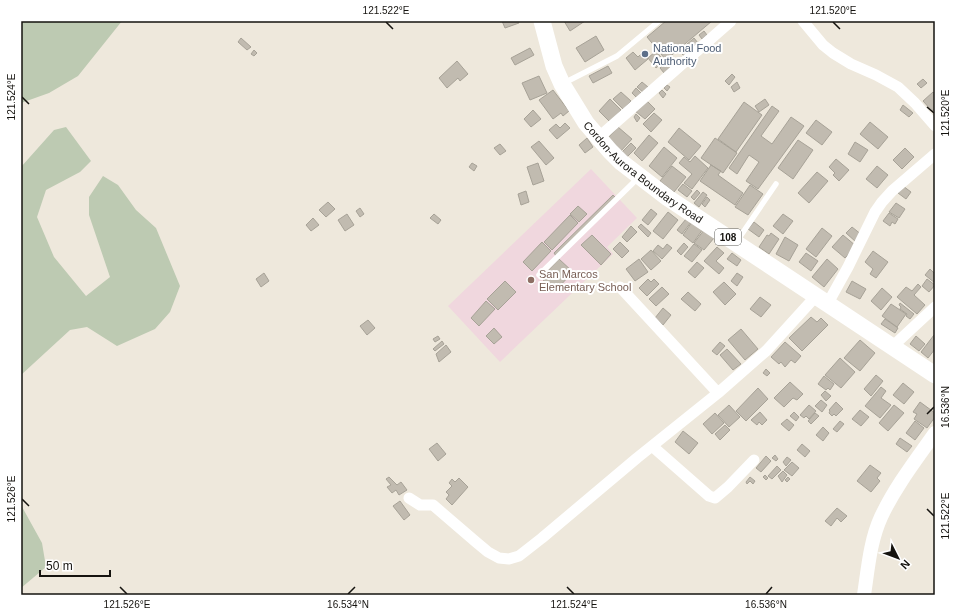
<svg xmlns="http://www.w3.org/2000/svg" width="956" height="616" viewBox="0 0 956 616" font-family="Arial,sans-serif">
	<rect width="100%" height="100%" fill="#eee8dc"/>
	<path fill="#f0d7de" d="M591,169l46,49 -30,29 6,7 -113,108 -52,-56z"/>
	<path fill="#bdcab2" d="M21,21h101l-44,55 -29,17 -28,10z
		M66,127l25,34 -11,11 -34,18 -9,27 17,40 32,39 24,-19 -21,-62v-18l14,-21 15,9 18,25 20,18 24,58 -10,26 -15,17 -38,17 -30,-19 -17,3 -49,45v-208l33,-37z
		M21,505l21,38 4,24 -25,21z"/>
	<path fill="#c1bbb0" stroke="#a7a297" d="M502,21h16l1,2 -14,5z
		M564,21h21l-15,10z
		M666,21h46l-46,39 -19,-23z
		M704,31l3,4 -5,4 -3,-4z
		M596,36l8,14 -19,12 -9,-14z
		M241,38l10,9 -4,3 -9,-8z
		M694,38l4,5 -14,13 -5,-5z
		M530,48l4,7 -19,10 -4,-7z
		M254,50l3,3 -3,3 -3,-2z
		M656,51l8,10 -8,7 -8,-10z
		M633,52l5,5 5,-5 5,7 -13,11 -9,-12z
		M670,58l5,5 -11,10 -4,-5z
		M457,61l11,13 -8,7 -2,-3 -11,10 -8,-10z
		M608,66l4,7 -19,10 -4,-7z
		M732,74l3,3 -6,8 -4,-4z
		M539,76l8,17 -17,7 -8,-17z
		M923,79l4,4 -6,5 -4,-4z
		M642,82l6,5 -4,6 -7,-6z
		M737,82l3,6 -6,4 -3,-5z
		M667,85l3,2 -3,4 -3,-3z
		M636,88l6,6 -4,5 -6,-6z
		M553,90l16,21 -6,5 -2,-3 -8,6 -14,-19z
		M662,90l4,4 -3,4 -4,-5z
		M621,92l10,9 -8,8 -10,-10z
		M933,92l2,2v15l-3,2 -9,-10z
		M610,99l11,11 -11,12 -11,-11z
		M645,99l10,10 -10,10 -10,-8z
		M765,99l4,6 -10,7 -4,-6z
		M744,102l18,13 -26,37 -18,-13z
		M903,105l10,8 -4,4 -9,-7z
		M772,106l7,5 -18,25 11,8 19,-27 13,9 -46,63 -12,-8 13,-19 -10,-7 -12,19 -8,-6z
		M533,110l8,9 -10,8 -7,-8z
		M654,113l8,7 -11,12 -8,-8z
		M636,114l4,4 -3,4 -3,-5z
		M816,120l16,12 -10,13 -16,-12z
		M870,122l18,15 -10,12 -18,-15z
		M565,123l5,5 -13,11 -8,-9 7,-6 4,4z
		M618,127l14,12 -12,13 -13,-13z
		M679,128l22,18 -12,14 -21,-18z
		M649,135l9,8 -16,18 -8,-8z
		M587,138l6,9 -8,6 -6,-8z
		M715,138l22,15 -14,20 -22,-15z
		M798,140l15,10 -20,29 -15,-11z
		M539,141l15,17 -8,7 -15,-18z
		M855,142l13,8 -8,12 -12,-8z
		M631,143l5,5 -9,9 -5,-5z
		M500,144l6,7 -6,4 -6,-7z
		M664,147l13,11 -15,19 -13,-11z
		M905,148l9,9 -12,12 -9,-9z
		M695,156l13,12 -16,21 -8,-6 8,-9 -13,-11 5,-6 6,5z
		M836,159l13,11 -10,11 -6,-6 2,-2 -6,-6z
		M472,163l5,3 -3,5 -5,-4z
		M538,163l6,18 -11,4 -6,-18z
		M711,165l10,6 -3,4 25,18 -8,12 -35,-24z
		M672,166l14,11 -12,15 -14,-11z
		M877,166l11,9 -11,13 -11,-9z
		M817,172l11,9 -19,22 -11,-10z
		M683,184l9,7 -5,6 -9,-7z
		M750,185l13,9 -15,21 -13,-8z
		M903,186l8,6 -5,7 -8,-6z
		M697,190l3,3 -6,7 -3,-3z
		M526,191l3,11 -8,3 -3,-11z
		M703,192l4,3 -8,12 -5,-4z
		M613,195l3,3 -60,58 -2,-3z
		M707,197l3,3 -5,7 -3,-3z
		M328,202l7,7 -9,8 -7,-7z
		M896,203l9,6 -6,9 -10,-6z
		M578,206l9,8 -8,8 -9,-8z
		M360,208l4,6 -4,3 -4,-6z
		M651,209l6,5 -9,11 -6,-5z
		M668,212l10,8 -15,19 -10,-8z
		M889,213l9,6 -3,5 -3,-2 -2,4 -7,-5z
		M347,214l7,11 -9,6 -7,-11z
		M434,214l7,6 -3,4 -8,-6z
		M783,214l10,7 -10,13 -10,-8z
		M570,215l8,8 -26,27 -8,-8z
		M313,218l6,7 -8,6 -5,-6z
		M686,219l5,3 -9,12 -5,-4z
		M692,222l11,7 -10,14 -10,-8z
		M754,222l10,8 -5,7 -11,-8z
		M641,224l10,9 -3,4 -10,-10z
		M631,226l6,6 -10,10 -5,-5z
		M852,227l10,8 -6,7 -10,-9z
		M822,228l10,8 -16,21 -10,-8z
		M704,230l10,8 -10,12 -10,-7z
		M771,233l8,6 -10,15 -10,-7 8,-12 2,1z
		M592,235l19,19 -10,11 -20,-20z
		M843,235l13,11 -11,12 -13,-11z
		M785,237l13,8 -9,16 -13,-7z
		M542,242l9,9 -19,20 -9,-9z
		M620,242l9,9 -7,7 -9,-9z
		M684,243l4,4 -7,8 -4,-4z
		M667,244l5,4 -10,11 -9,-8 5,-6 5,4z
		M694,244l8,6 -10,12 -8,-6z
		M717,247l7,6 -8,8 8,7 -5,6 -15,-13z
		M651,250l10,11 -10,9 -10,-11z
		M873,251l15,11 -12,16 -6,-4 3,-5 -8,-7z
		M732,253l9,7 -4,6 -10,-7z
		M806,253l12,8 -7,10 -12,-9z
		M559,259l14,13 -18,19 -14,-13z
		M639,259l9,13 -13,9 -9,-12z
		M827,259l11,10 -14,18 -12,-10z
		M697,262l7,6 -9,10 -7,-6z
		M930,269l5,5v9l-10,-8z
		M264,273l5,8 -8,6 -5,-8z
		M737,273l6,4 -6,9 -6,-5z
		M648,279l3,3 3,-3 5,5 -12,12 -8,-8z
		M927,279l8,6 -6,7 -7,-6z
		M505,281l11,11 -18,18 -11,-11z
		M852,281l14,8 -6,10 -14,-7z
		M724,282l12,12 -11,11 -12,-13z
		M918,284l3,3 -7,8 11,10 -8,9 -20,-17 9,-10 6,4z
		M662,287l7,7 -13,12 -7,-7z
		M882,288l10,9 -11,13 -10,-9z
		M688,292l13,12 -6,7 -14,-12z
		M760,297l11,8 -10,12 -11,-8z
		M486,301l9,8 -16,17 -8,-8z
		M900,303l14,11 -4,5 -4,-3 1,-2 -7,-5 1,-2 -2,-2z
		M891,304l15,10 -9,13 -15,-11z
		M663,308l8,7 -8,10 -8,-7z
		M811,317l6,5 4,-4 7,7 -26,26 -13,-13z
		M885,319l13,9 -3,5 -14,-9z
		M368,320l7,8 -8,7 -7,-9z
		M494,328l8,9 -8,7 -8,-8z
		M741,329l17,20 -13,11 -17,-20z
		M934,335l1,14 -7,9 -7,-6z
		M438,336l2,3 -5,3 -2,-3z
		M916,336l9,8 -6,7 -9,-7z
		M860,340l15,13 -15,18 -16,-13z
		M442,341l2,3 -9,7 -2,-2z
		M720,342l5,4 -8,9 -5,-4z
		M785,342l16,14 -6,7 -4,-3 -6,7 -4,-5 -2,2 -8,-7z
		M446,345l5,7 -12,10 -3,-8z
		M727,349l14,15 -8,6 -13,-15z
		M840,358l15,14 -14,16 -16,-13z
		M766,369l4,4 -3,3 -4,-3z
		M876,375l7,6 -12,15 -7,-7z
		M824,376l10,8 -4,6 -2,-2 -2,2 -8,-6z
		M790,382l13,12 -6,6 -4,-2 -9,9 -10,-9z
		M903,383l11,9 -10,12 -11,-9z
		M881,387l5,4 -5,7 10,7 -11,13 -15,-12z
		M758,388l10,11 -22,22 -10,-10z
		M825,391l6,5 -5,5 -5,-6z
		M821,400l6,5 -5,7 -7,-6z
		M836,402l7,7 -7,7 -2,-2 -2,2 -3,-3 1,-2 -1,-1z
		M920,402l15,11v4l-8,11 -13,-9 3,-5 -4,-2z
		M729,405l11,12 -11,10 -11,-12z
		M809,405l7,6 -7,8 -3,-3 -2,2 -4,-3z
		M894,405l10,8 -16,18 -9,-8z
		M860,410l9,7 -8,9 -9,-7z
		M760,412l7,8 -5,5 -3,-3 -2,3 -6,-5z
		M794,412l5,5 -3,4 -6,-5z
		M715,413l9,10 -12,11 -9,-10z
		M815,413l4,3 -8,8 -3,-3z
		M787,419l7,6 -5,6 -8,-7z
		M840,421l4,3 -7,8 -4,-3z
		M915,421l9,7 -9,12 -9,-7z
		M725,425l5,5 -10,10 -5,-6z
		M823,427l6,6 -6,8 -7,-6z
		M683,431l15,12 -9,11 -14,-12z
		M900,438l12,8 -5,6 -11,-8z
		M437,443l9,11 -8,7 -9,-12z
		M802,444l8,7 -5,6 -8,-7z
		M775,455l3,4 -2,2 -4,-3z
		M766,456l5,5 -10,11 -5,-4z
		M787,457l4,3 -5,6 -3,-4z
		M792,462l7,6 -7,8 -8,-6z
		M870,465l11,8 -4,5 3,3 -9,11 -14,-11z
		M777,466l4,4 -9,9 -4,-3z
		M783,471l4,4 -5,7 -4,-6z
		M765,475l3,3 -2,2 -3,-3z
		M389,477l8,8 4,-3 6,8 -8,5 -3,-5 -4,3 -5,-6 4,-2 -5,-6z
		M750,477l5,4 -2,3 -3,-3 -3,3 -1,-2z
		M788,477l2,2 -3,3 -2,-2z
		M459,478l9,9 -16,18 -6,-6 3,-4 -3,-3 6,-6 -3,-3 3,-4 3,3z
		M400,501l10,14 -6,5 -11,-14z
		M837,508l10,8 -6,6 -4,-4 -6,8 -6,-5z"/>
	<g fill="none" stroke-linecap="round" stroke-linejoin="round">
		<path stroke="#fff" stroke-width="5.5" d="M564,83l53,-27 42,-35
			M737,241l39,-57
			M539,275l99,-97"/>
		<path stroke="#fff" stroke-width="11" d="M803,21l20,24 10,8 18,11 25,11 22,12 17,16 20,23
			M598,138l133,-117
			M620,287l98,106
			M828,303l20,-36 27,-55 7,-10 10,-11 43,-37
			M893,346l42,-39
			M652,446l57,50 6,2 13,-11 26,-27
			M409,498l11,7h13l43,37 12,10 11,6 10,1 10,-3 23,-18 95,-80 81,-65 48,-42 50,-55"/>
		<path stroke="#fff" stroke-width="14" d="M864,595c4,-26 6,-54 17,-78 14,-30 35,-57 54,-84"/>
		<path stroke="#fff" stroke-width="17" id="s1" d="M542,21l12,45 8,18 24,39 24,28 11,11 47,36 267,177"/>
	</g>
	<path fill="none" stroke="#15130f" stroke-width="1.5" d="M386,22l7,7M833,22l7,7M22,97l7,7M927,107l7,6M927,414l7,-7M22,499l7,7M927,509l7,7M120,587l7,7M567,587l7,7M348,594l7,-7M766,594l6,-7"/>
	<circle fill="#5c6f8a" stroke="#fff" stroke-width="1.5" cx="645" cy="54" r="4"/>
	<circle fill="#8d6e63" stroke="#fff" stroke-width="1.5" cx="531" cy="280" r="4"/>
	<g text-anchor="middle" stroke-width="4" stroke-linejoin="round" paint-order="stroke">
		<rect fill="#fff" stroke="#5b5a57" stroke-width="1" x="715" y="229" width="26" height="16" rx="3"/>
		<g font-size="10" font-weight="bold" fill="#15130f">
			<text x="728" y="241">108</text>
		</g>
		<g font-size="11" fill="#4e5e75" stroke="#fff" text-anchor="start">
			<text x="653" y="52">National Food<tspan x="653" dy="13">Authority</tspan></text>
		</g>
		<g font-size="11" fill="#15130f" stroke="#fff">
			<text dy="4" stroke="none"><textPath href="#s1" startOffset="188">Cordon-Aurora Boundary Road</textPath></text>
		</g>
		<g font-size="11" fill="#785e54" stroke="#fff" text-anchor="start">
			<text x="539" y="278">San Marcos<tspan x="539" dy="13">Elementary School</tspan></text>
		</g>
	</g>
	<rect width="956" height="616" fill="none" stroke="#ffffff" stroke-width="44"/>
	<g transform="translate(898 558) rotate(132)" stroke="#ffffff" stroke-width="3" paint-order="stroke">
	<path d="M0-3L7 15L0 10L-7 15Z" fill="#15130f"/>
	<text y="-6" font-size="11" font-weight="bold" text-anchor="middle" fill="#15130f">N</text>
	</g>
	<path d="M40 570v6h70v-6" fill="none" stroke="#15130f" stroke-width="2"/>
	<text x="46" y="570" font-size="12" fill="#15130f" stroke="#ffffff" stroke-width="3" paint-order="stroke">50 m</text>
	<rect x="22" y="22" width="912" height="572" fill="none" stroke="#15130f" stroke-width="1.5"/>
	<g font-size="10" text-anchor="middle" fill="#15130f">
		<text x="386" y="14">121.522°E</text>
		<text x="833" y="14">121.520°E</text>
		<text transform="translate(11 97) rotate(-90)" y="4">121.524°E</text>
		<text transform="translate(945 113) rotate(-90)" y="4">121.520°E</text>
		<text transform="translate(945 407) rotate(-90)" y="4">16.536°N</text>
		<text transform="translate(11 499) rotate(-90)" y="4">121.526°E</text>
		<text transform="translate(945 516) rotate(-90)" y="4">121.522°E</text>
		<text x="127" y="608">121.526°E</text>
		<text x="348" y="608">16.534°N</text>
		<text x="574" y="608">121.524°E</text>
		<text x="766" y="608">16.536°N</text>
	</g>
</svg>
